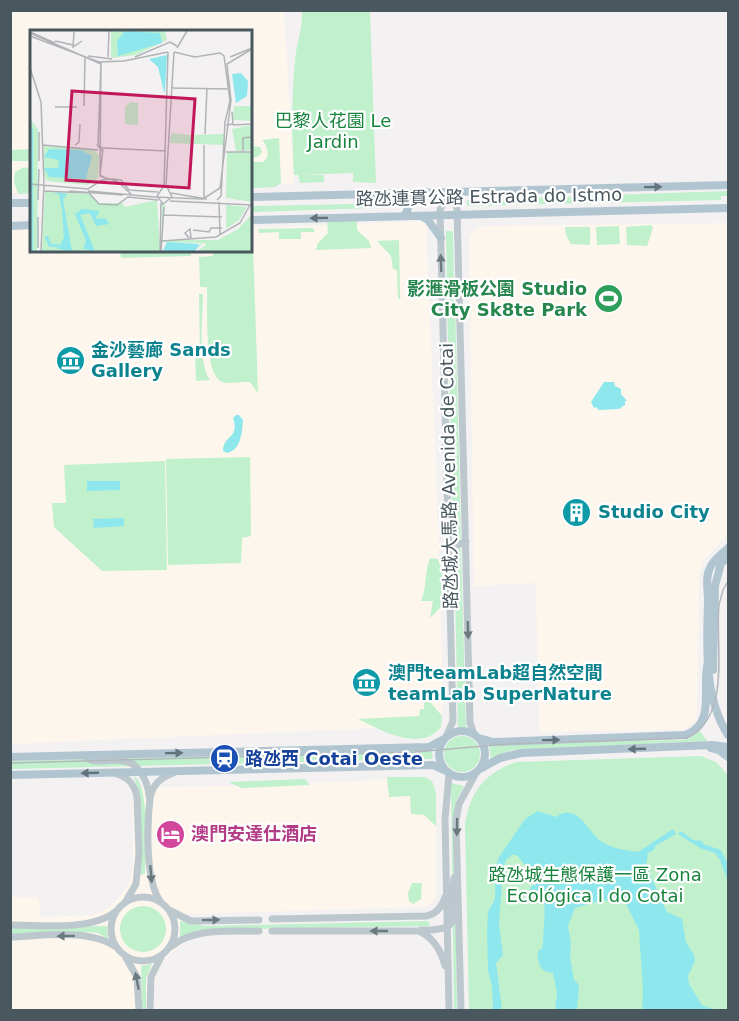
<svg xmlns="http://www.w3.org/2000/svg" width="739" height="1021" viewBox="0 0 739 1021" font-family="'DejaVu Sans','Noto Sans SC',sans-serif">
	<rect width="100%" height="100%" fill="#f4f1f2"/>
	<path fill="#fdf6ec" d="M10,11h274l10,173 -43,2 -1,-154h-218l-1,160 -20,1z
		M426,221l13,325 4,158 -3,14 -16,8 -413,18 -1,-514h21l1,20h218l1,-22z
		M728,223v311l-25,27 -4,16 -2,135 -1,7 -2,4 -12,7 -143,2 -3,-149 -62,3 -5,-349 6,-9 10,-2z
		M418,778l18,24v94l-4,7 -6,4 -238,7v26l-25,20 -6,15 -4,15 1,20h-143l-1,-113h29l1,20 52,-2 16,-7 12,-12 9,-13 4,-13v-74l-2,-8 141,-3z"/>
	<path fill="#c1f0cc" d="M302,11h68l6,172 -23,-1v-9l-55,2h26v7l-24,1 -2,-8h-4c-2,-38 -3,-76 1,-113 1,-18 8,-34 7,-51z
		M279,138l2,45 -6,4 -24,1v-42l9,1 2,5 -3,4 -6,2 -1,4c1,0 10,0 10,0 10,-4 5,-17 0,-22z
		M31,149v12h-20v-11z
		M31,167v26l-13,1 -4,-12 1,-10 7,-4z
		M727,191v5h-6v4l-254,6v-6z
		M404,203v4l-153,5v-6z
		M357,219v11l12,11 2,7 -55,2 2,-7 10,-10 -1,-12z
		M651,225l2,3 -6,18 -20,-1 -1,-18z
		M619,226l1,18 -23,1 -1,-18z
		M565,227h25v18l-19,-1 -5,-9z
		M313,228l2,4h-14v7h-22v-7l-20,1 -1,-4z
		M446,231h7l1,59 -3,-2 -4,2z
		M399,240l1,59h-2l-1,-29 -4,-1 -2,-13 -14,-15z
		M251,245h2l5,148 -8,-11c-9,-1 -20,3 -28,0 -19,-8 -14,-76 -15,-95h-7l-1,-30 14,-1v-5l37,-1z
		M120,251h71v5l-70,2z
		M199,294h4c0,23 -6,67 7,86l-14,1 -1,-26 5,-1z
		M452,298l3,4 6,238 -6,2 -2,-2 -6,-237 1,-3z
		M250,457l1,79 -9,2 -1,25 -73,2 -2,-106z
		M165,461l2,109 -65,1 -48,-44 -2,-24h14l-2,-38z
		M454,549h7l5,178 -8,1z
		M431,558l7,1 4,12 1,34 -13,13 3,-17h-12c6,-13 4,-37 10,-43z
		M424,695l18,21 -1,11c-21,26 -60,3 -83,-8l61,-3 1,-7h4z
		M700,731l7,10 -194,9 -12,4 -10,6 -2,-16 193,-4 8,-2z
		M444 754a18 18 0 1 1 36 0a18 18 0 1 1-36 0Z
		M429,750l3,2 1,6 -4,1 -418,10 -1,-8z
		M701,756l15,6 12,13v235h-259l-4,-186c5,-33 21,-52 52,-62z
		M135,777c15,9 10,78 10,97l-6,1v-83l-5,-14z
		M387,777h38l7,4 4,12v33l-12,-11 -13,-1 -1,-18 -21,1z
		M305,779l5,6 -68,3 -14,-6z
		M451,783l13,3 -8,15 -2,12 3,197h-3z
		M412,883h10l-1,16 -8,5 -4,-3 -1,-8z
		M120 929a23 23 0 1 1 46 0a23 23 0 1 1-46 0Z
		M180,921l26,5 222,-5 2,3 -2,2 -230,4 -18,7z
		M107,926l1,13 -10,-6 -9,-1 -78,2 -1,-6z
		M152,964l-6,15v31h-4l-1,-44z"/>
	<path fill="#8ee7ed" d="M604,382h10l1,4 6,3v5l6,7h-2v4l-6,4 -20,1 -3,-3 -2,1 -3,-6z
		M236,415h3l4,5c-1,13 -2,30 -16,33l-4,-2c0,-16 17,-12 10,-33z
		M87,481h33v9l-33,1z
		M124,518v8l-30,2 -1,-9z
		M538,811l18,6c21,-16 32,15 45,24 11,8 24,9 37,11l35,-23 3,5 -21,12 -1,4 -6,3 -2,13 21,46 15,7 4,23 8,13 1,6 -7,15 1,8 13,21 14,5h-74l1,-19 -4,-61 -14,-28 -22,-2 -28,8 -7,18 3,17 -1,14 4,23 5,5 -2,25h-22l2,-17 -4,-20c-13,-1 -16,-10 -15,-22l4,-3 1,-6c0,-11 5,-44 -3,-50 -2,-2 -7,-1 -10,-1l1,-4 5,-3 -8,-15 -11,-14h-5l-6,5 -3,8 -4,56 4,31 -7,8 6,47h-9l-1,-24 -4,-15 -1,-39 1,-20 7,-13 1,-33 3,-9 26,-38z
		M681,831l12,9 9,1 1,3 18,6 7,14v18l-8,-22 -5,-7 -15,-5 -22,-14z"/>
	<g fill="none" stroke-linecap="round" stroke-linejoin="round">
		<path stroke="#bdc8ce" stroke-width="7" d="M442,297l8,-5 9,4
			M448,542l10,3 8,-4
			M446,737l7,-16 -13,-511 8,-18 6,7 3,10 13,514 4,11
			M82,755c4,2 8,6 13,6 9,1 19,-2 28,0 16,1 25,21 26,35
			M117,774c12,4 18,11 20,23l2,56 -3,31 -10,17
			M449,774l-4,45 4,191
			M111 929a32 32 0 1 1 64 0a32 32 0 1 1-64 0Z
			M160,901c-15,-22 -13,-76 -10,-103 3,-14 10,-20 23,-25
			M169,910l22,11 68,-1
			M272,919l154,-3c11,-2 16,-9 19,-19
			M10,925c31,0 81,6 105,-13
			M421,930c48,1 28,-17 33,-52
			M272,931h147c15,7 22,19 26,35
			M10,937c31,-1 80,-9 106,10
			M172,946c23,-19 59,-14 87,-15
			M125,956l12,21 2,33
			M150,1010l1,-33 10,-20
			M461,1010l-5,-190 3,-16 17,-31"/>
		<path stroke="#b1c5d0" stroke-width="8" d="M404,193c6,7 6,15 0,23
			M250,197l478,-12
			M10,203h22
			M421,216l7,4 13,18
			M250,220l478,-12
			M10,226l22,-1
			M728,548c-6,6 -15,12 -18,20 -5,9 -2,22 -2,32 -1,44 -5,96 20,135
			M713,670l2,-84 6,-23 7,-5
			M439 754a23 23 0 1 1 46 0a23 23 0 1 1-46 0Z
			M479,738l14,4 192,-7c32,-11 16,-48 23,-73
			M711,748l8,2 9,7
			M10,757l419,-10 15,-8
			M480,769l20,-11 21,-5 191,-8 16,2
			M10,775l423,-10 11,5"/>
		<path stroke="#b3b8bc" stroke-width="1.5" d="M10,763l405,-11 92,-8 180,-6c45,-22 28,-91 32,-133l4,-15 5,-9"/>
	</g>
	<defs><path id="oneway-solid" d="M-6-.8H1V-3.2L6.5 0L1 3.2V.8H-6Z" transform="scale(1.5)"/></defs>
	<g fill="#63737b">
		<use href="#oneway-solid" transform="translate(653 187) rotate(-1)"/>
		<use href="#oneway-solid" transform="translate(319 218) rotate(179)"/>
		<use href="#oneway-solid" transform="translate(551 740) rotate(-1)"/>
		<use href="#oneway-solid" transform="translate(637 749) rotate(178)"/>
		<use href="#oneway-solid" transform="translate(174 753) rotate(-1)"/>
		<use href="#oneway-solid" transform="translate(90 773) rotate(178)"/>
	</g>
	<g fill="#6c7a80">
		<use href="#oneway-solid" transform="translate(441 263) rotate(-92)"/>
		<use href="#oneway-solid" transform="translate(468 630) rotate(88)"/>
		<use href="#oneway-solid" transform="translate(457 827) rotate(91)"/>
		<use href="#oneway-solid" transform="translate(151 874) rotate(85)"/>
		<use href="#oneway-solid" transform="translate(211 920) rotate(-1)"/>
		<use href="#oneway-solid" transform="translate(379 931) rotate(180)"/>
		<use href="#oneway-solid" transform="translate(66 936) rotate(179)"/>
		<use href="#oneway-solid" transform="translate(137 981) rotate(-101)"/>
	</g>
	<defs>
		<symbol id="stadium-disc" viewBox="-11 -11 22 22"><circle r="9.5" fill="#2e9e5b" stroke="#fff"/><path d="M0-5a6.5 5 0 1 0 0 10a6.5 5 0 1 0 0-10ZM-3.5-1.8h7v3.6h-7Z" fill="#fff"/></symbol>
		<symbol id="museum-disc" viewBox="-11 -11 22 22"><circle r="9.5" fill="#0f9aa8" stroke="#fff"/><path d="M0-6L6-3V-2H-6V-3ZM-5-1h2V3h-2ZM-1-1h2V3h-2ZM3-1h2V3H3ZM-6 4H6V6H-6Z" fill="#fff"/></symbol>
		<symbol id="building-disc" viewBox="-11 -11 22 22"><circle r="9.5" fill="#0f9aa8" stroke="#fff"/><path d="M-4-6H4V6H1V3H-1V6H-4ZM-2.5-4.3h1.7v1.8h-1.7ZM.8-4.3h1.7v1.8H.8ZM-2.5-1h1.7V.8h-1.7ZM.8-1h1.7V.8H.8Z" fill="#fff"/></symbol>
		<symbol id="station-disc" viewBox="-11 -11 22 22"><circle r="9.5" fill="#1a4fb4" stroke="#fff"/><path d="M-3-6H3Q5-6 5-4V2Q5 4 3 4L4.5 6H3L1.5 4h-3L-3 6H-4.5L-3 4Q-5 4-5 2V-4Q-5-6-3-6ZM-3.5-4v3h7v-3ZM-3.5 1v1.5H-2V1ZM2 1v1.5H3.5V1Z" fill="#fff"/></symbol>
		<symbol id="hotel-disc" viewBox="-11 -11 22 22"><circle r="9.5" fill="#d1479c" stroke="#fff"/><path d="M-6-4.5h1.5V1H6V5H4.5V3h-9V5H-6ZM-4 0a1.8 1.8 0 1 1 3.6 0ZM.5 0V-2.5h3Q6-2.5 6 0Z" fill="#fff"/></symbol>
	</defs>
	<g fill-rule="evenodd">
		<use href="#stadium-disc" x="592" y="282" width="33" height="33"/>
		<use href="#museum-disc" x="54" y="344" width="33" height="33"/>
		<use href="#building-disc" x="560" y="496" width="33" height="33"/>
		<use href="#museum-disc" x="350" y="666" width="33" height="33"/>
		<use href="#station-disc" x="208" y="742" width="33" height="33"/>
		<use href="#hotel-disc" x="154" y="818" width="33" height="33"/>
	</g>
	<g text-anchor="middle" stroke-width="4.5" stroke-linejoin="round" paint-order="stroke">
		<g font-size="18" fill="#17833d" stroke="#fff">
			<text x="333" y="127">巴黎人花園 Le<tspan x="333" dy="21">Jardin</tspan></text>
			<text x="595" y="881">路氹城生態保護一區 Zona<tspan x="595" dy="21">Ecológica I do Cotai</tspan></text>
		</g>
		<g font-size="18" fill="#49585f" stroke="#fff">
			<text transform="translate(489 197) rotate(-1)" y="6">路氹連貫公路 Estrada do Istmo</text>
			<text transform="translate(449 476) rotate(-91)" y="6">路氹城大馬路 Avenida de Cotai</text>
		</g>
		<g font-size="18" font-weight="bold" fill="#27864d" stroke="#fff" text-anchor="end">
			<text x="587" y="295">影滙滑板公園 Studio<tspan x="587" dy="21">City Sk8te Park</tspan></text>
		</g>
		<g font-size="18" font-weight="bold" fill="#0d838f" stroke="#fff" text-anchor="start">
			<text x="91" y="356">金沙藝廊 Sands<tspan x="91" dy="21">Gallery</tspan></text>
			<text x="598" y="518">Studio City</text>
			<text x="388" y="679">澳門teamLab超自然空間<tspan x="388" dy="21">teamLab SuperNature</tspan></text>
		</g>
		<g font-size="18" font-weight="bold" fill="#164399" stroke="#fff" text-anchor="start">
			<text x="245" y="765">路氹西 Cotai Oeste</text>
		</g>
		<g font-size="18" font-weight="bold" fill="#b23c85" stroke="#fff" text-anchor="start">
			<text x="191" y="840">澳門安達仕酒店</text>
		</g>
	</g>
	<g transform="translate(30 30)">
		<rect width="222" height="222" fill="#f4f1f2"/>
		<path d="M81,1h54l2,9 -31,15 -25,3zM100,72l8,1v22l-13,-1v-17zM204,76h18v15l-19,-1zM0,89l8,10 -1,122h-7zM222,95v25l-16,1 -4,-22zM141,103l20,2 33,-1 -1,11 -53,-2zM14,116l49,3 6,6 -1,23 -10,7 -41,-4 -4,-8zM197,122h25v50l-26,-4zM15,162l44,2 8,9h25l3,4 32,-7 3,51h-118zM132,174h3l-3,36h56l20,-11 14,-15v37h-54l9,-7 -5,-1 -6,8 4,-8 -38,-1zM196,175l21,2 -8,13 -13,9z" fill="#c1f0cc"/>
		<path d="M95,1l35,2 2,10 -44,13 -1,-15zM137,25l-2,37h-1l-6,-25 -9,-8zM211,43l7,8 -1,15 -11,7 -4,-29zM0,92l3,8v121h-3zM19,119l32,1 11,6 -6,23 -37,-2 -5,-9h14l1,-8 -15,-3zM23,163l6,-1 8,2 -4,6 9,51 -14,-2 6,-12 -2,-27 -3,-16zM52,179l18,2 -5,7 11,1 3,5 -13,2 -6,-13 -10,2 15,36 -12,-2 3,-8 -11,-27zM137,212l31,2 1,1 -4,6h-32z" fill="#8ee7ed"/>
		<path fill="none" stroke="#8ee7ed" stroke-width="3" d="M16,206l4,9 9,1"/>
		<path fill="none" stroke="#b0b4b7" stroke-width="1.5" d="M0,2l25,11M44,2l-1,15 9,-6M0,3l71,31 -1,112 18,6 14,13 22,2 49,2 17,-11 11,-88 -4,-36 25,-15M0,6l69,26 25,-1 44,-9M25,11l18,4M147,18l10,-17M138,22l-4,134 -7,10 6,8 9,-7 -6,-12 8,-133M144,22l21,5 25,-4 4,3 6,45 -5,21 -4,74 -4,4M58,26l24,3M78,27l1,-26M105,27l35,-15 7,4M200,27l22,-9M0,38l11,34 3,82 -3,67M141,58l59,1M54,76l1,-49M25,77h22M196,95l7,-1 -1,-12M203,95l19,-1M175,104l2,-46M13,115l55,5M45,115l4,-3 1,-18M68,116l3,-84M74,118l62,3M72,121l-4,-5 5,2 -3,27 5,3M213,121v-13l9,-1M196,122h26M9,131v-29M0,154l58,5 14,-9 10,-1 9,1 8,10 29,2M13,161l46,2 10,11 18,1 11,-8 30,3M39,161l54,4M58,161l45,4M141,163l36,6M174,168v-53M8,170l1,-31M140,171l82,4M189,172l1,32M134,185l58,2M163,200l16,2 2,-4h11M160,209l-5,-6 5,-4 1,9M132,211l54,-4 24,-14 10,-18M8,218v-31M130,221l1,-48M131,221l3,-44"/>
		<path fill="#c2185b" fill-opacity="0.15" stroke="#c2185b" stroke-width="3" d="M42,61l123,8 -6,89 -123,-8z"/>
		<rect width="222" height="222" fill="none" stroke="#49585f" stroke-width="3"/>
	</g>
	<rect width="739" height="1021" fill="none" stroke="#49585f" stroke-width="24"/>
</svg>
